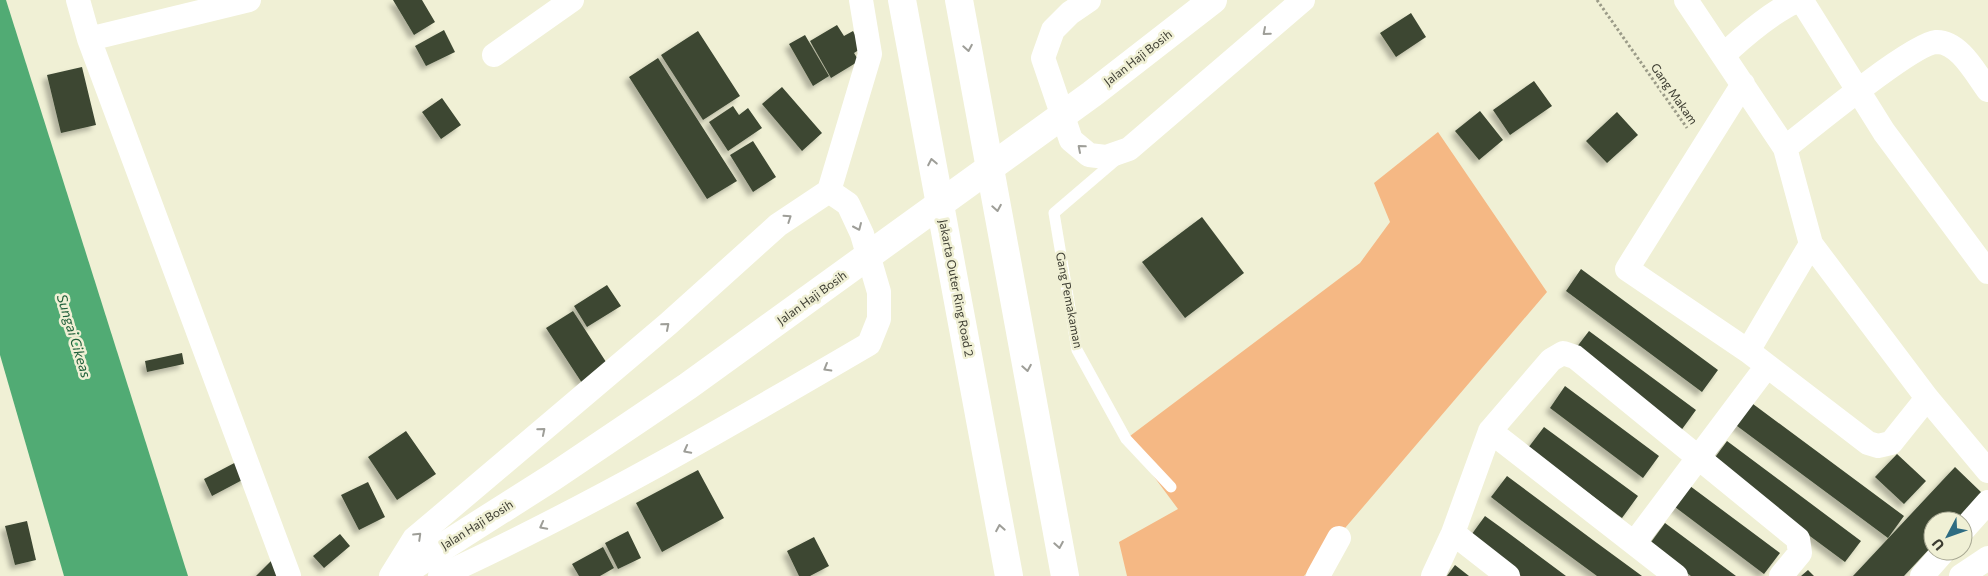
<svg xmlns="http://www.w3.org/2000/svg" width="1988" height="576" viewBox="0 0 1988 576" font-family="Commissioner,sans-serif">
	<defs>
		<filter id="shadow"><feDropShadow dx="-4.5" dy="4.5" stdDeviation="2.5" flood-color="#0004"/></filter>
	</defs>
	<rect width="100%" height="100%" fill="#f0f0d5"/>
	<path fill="#f5b884" d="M1438,132l109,160 -243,284h-177l-8,-34 59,-33 -52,-70 234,-176 30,-41 -16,-39z"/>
	<path fill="#51ab74" d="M0,0h6l182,576h-124l-64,-221z"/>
	<path fill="#3c4732" filter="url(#shadow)" d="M393,0h29l13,22 -21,13z
		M1411,13l15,24 -30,20 -16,-24z
		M837,25l7,11 9,-5 9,17 -8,5 5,8 -28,17 -21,-37z
		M444,30l11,22 -29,14 -11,-20z
		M698,31l42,65 -37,24 -42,-65z
		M805,35l24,41 -16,10 -24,-42z
		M658,58l79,123 -30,18 -78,-122z
		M82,67l14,58 -35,8 -14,-58z
		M1534,81l18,25 -42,29 -17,-25z
		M782,87l40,46 -20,18 -40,-47z
		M442,98l19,27 -20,14 -19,-27z
		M733,106l6,9 9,-7 14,20 -34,23 -19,-29z
		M1480,111l23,29 -24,20 -24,-29z
		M1617,112l21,23 -31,28 -21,-22z
		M753,141l23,36 -23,15 -23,-37z
		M1202,217l42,56 -59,45 -43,-56z
		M1581,269l137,101 -16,22 -136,-101z
		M607,285l14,21 -34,21 -13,-21z
		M573,311l35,54 -26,18 -36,-55z
		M1589,331l107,79 -16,22 -107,-80z
		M182,353l2,11 -37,8 -2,-11z
		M1565,386l94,70 -16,22 -93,-70z
		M1749,401l155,115 -16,22 -155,-115z
		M1544,427l94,69 -16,22 -94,-70z
		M406,431l30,43 -39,26 -29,-43z
		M1727,441l134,100 -16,21 -134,-99z
		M1897,454l29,27 -22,23 -29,-27z
		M240,460l8,17 -36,19 -8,-17z
		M1955,467l27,26 -26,28h-23v24l-29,31h-51z
		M698,470l26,48 -62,34 -26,-49z
		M1507,476l90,67 45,33h-45l-75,-55 -31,-24z
		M368,482l17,35 -26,13 -18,-35z
		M1686,483l94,70 -16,21 -93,-70z
		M1485,516l18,13 63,47h-45l-52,-38z
		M27,521l9,39 -21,5 -10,-39z
		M1665,523l71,53h-45l-42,-31z
		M628,531l13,27 -23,11 -13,-26z
		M340,534l10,12 -26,22 -11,-12z
		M814,537l15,29 -19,10h-11l-12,-25z
		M603,547l11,21 -14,8h-21l-7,-12z
		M273,559l10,17h-27z
		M1455,565l14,11h-22z
		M1808,570l6,6h-13z"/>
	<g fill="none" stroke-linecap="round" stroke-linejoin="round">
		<path stroke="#9b9b88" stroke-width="3" stroke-dasharray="2.5 2.5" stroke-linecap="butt" d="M1597,0l90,128"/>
		<path stroke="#fff" stroke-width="11" d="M1116,160l-62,53 23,137 49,89 45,48"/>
		<path stroke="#fff" stroke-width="24" d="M78,0l11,39 200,537
			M1089,0l-19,13 -17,17 -10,28 28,82 18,15 17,2 23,-8 174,-149
			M1686,0l99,148 26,96 116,154 61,73
			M89,39l160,-39
			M494,55l78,-55
			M1724,55c13,-13 61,-55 78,-54l82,131 104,140
			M1743,84l-116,185 121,82 120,92 10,3 13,-3 36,-45
			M1785,148c24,-19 127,-104 151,-106 23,-1 40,32 52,48
			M1748,351l63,-107
			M1490,431l186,145
			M1963,530l25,-28
			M1453,533l55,43
			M1635,542l132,-176
			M391,576l23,-37 254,-215 110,-99 51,-34 41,-137 -9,-54
			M440,576c148,-68 289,-150 429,-232l10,-25v-27l-17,-58 -14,-30 -19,-13
			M1318,576l21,-38
			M1433,576l20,-43 37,-102 61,-71 12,-7 12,4 223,182 2,14 -19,23
			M1922,576l22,-25
			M1961,576l27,-18"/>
		<path stroke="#fff" stroke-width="28" d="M397,576l156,-99 135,-91 404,-292 121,-94"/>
		<path stroke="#fff" stroke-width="28" d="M902,0l107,576
			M959,0l106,576"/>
	</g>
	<defs><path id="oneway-chevron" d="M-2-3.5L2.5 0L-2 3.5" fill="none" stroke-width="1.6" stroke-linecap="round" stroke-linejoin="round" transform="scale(1.25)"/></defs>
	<g stroke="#9e9e98">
		<use href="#oneway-chevron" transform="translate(1266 32) rotate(139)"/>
		<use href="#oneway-chevron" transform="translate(968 48) rotate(80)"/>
		<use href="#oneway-chevron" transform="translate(1081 148) rotate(-139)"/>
		<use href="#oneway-chevron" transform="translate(932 162) rotate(-101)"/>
		<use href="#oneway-chevron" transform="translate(997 208) rotate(80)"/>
		<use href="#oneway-chevron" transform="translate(788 218) rotate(-34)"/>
		<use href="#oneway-chevron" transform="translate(858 227) rotate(66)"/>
		<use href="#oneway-chevron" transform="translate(666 326) rotate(-41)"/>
		<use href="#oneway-chevron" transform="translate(827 368) rotate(150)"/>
		<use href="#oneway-chevron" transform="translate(1027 368) rotate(80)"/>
		<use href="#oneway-chevron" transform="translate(542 431) rotate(-40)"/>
		<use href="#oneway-chevron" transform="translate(687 450) rotate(152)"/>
		<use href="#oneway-chevron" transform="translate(543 526) rotate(152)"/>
		<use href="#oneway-chevron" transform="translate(1000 528) rotate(-100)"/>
		<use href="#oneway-chevron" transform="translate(418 536) rotate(-44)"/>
		<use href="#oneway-chevron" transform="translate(1059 545) rotate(80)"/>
	</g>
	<g text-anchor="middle" stroke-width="5" stroke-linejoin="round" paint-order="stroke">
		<g font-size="12" fill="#3c3c31" stroke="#f0f0d5">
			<text transform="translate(1138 58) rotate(-38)" y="4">Jalan Haji Bosih</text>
			<text transform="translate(1674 94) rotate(55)" y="4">Gang Makam</text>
			<text transform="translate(956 288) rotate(79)" y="4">Jakarta Outer Ring Road 2</text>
			<text transform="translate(812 298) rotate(-36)" y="4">Jalan Haji Bosih</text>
			<text transform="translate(1069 300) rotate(79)" y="4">Gang Pemakaman</text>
			<text transform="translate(477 525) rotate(-32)" y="4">Jalan Haji Bosih</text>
		</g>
		<g font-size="14" font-style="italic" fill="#1f5f3a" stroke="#f0f0d5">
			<text transform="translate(74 336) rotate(73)" y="5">Sungai Cikeas</text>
		</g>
	</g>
	<g transform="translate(1948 536) rotate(229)"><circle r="24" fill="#f0f0d5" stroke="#a8a893"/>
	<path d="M0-4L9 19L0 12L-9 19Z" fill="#2e6c82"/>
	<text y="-8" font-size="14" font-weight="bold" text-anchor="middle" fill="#3c3c31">U</text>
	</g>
</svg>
